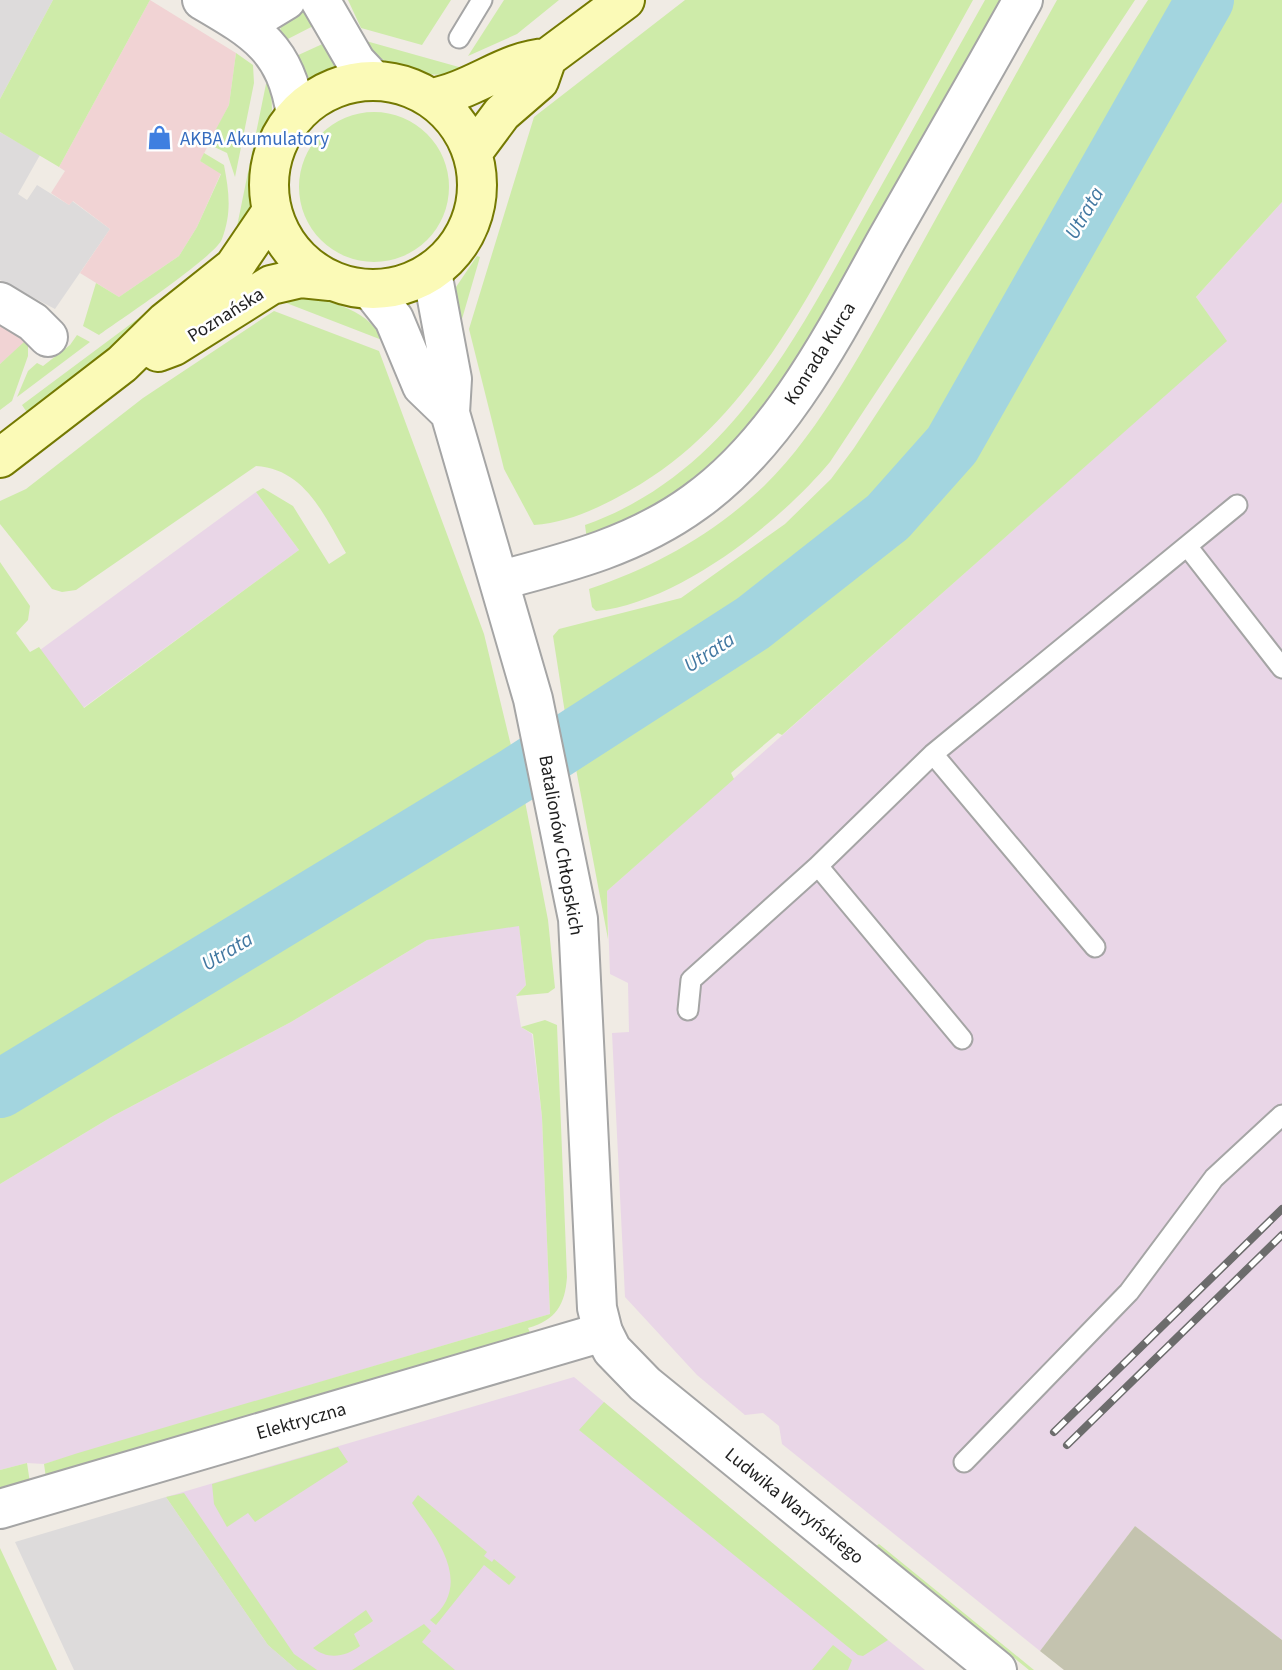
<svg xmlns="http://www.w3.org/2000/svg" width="1282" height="1670" viewBox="0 0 1282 1670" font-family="'Source Sans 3',sans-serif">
	<rect width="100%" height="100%" fill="#f0ebe4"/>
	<path fill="#dddbdb" d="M0,0h53l-53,99z
		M0,132l40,23 -22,39 9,6 10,-15 32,20 3,-4 38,28 -55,80 -55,-29z
		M166,1497l102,148 29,25h-223l-59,-128z"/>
	<path fill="#f1d3d4" d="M150,0l86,53 -7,52 -29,56 21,12 -24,54 -18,29 -60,41 -39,-24 30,-44 -37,-28 -4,4 -18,-12 14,-22 -6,-4z
		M0,318l19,9 6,15 -25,22z"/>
	<path fill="#e9d6e7" d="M1282,202v1438l-147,-114 -95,125 -258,-207 -3,-18 -16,-13 -18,2 -48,-40 -72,-78 -13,-264 17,-1 -1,-49 -18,-9 -3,-83 619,-550 -30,-44z
		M256,492l43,58 -216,158 -43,-58z
		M519,925l7,60 -10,11 5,31 11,7 10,83 8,197 -506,150 -17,-1 -27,7v-286l113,-68 178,-94 136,-82z
		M574,1377l314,263 37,30h-628l-29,-25 -102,-148z"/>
	<path fill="#c4c3af" d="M1135,1526l147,114v30h-218l-24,-19z"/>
	<path fill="#ceeba9" d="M53,0h97l-91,167 -59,-35v-33z
		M348,0h103l-29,45 -61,-17z
		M504,0h55l-42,34 -49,22z
		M685,0h288c-36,65 -72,130 -108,194 -65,117 -124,239 -247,303 -26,14 -54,26 -84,28l-30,-56 -35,-140 65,-212z
		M985,0h17c-57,102 -112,206 -173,306 -27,45 -53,93 -88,132 -42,46 -97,80 -154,102l-2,-15c144,-51 210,-186 281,-312 40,-71 79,-142 119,-213z
		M1057,0h78l-305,462c-51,61 -152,141 -234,149l-4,-4 -3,-18c66,-22 125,-55 176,-104 55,-53 106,-149 143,-216 50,-90 99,-179 149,-269z
		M1148,0h40l-237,422c-89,131 -236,212 -366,297l-4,-9 -4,2 3,7 -13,7 -14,-90 6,-7 122,-31 104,-74 46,-45 23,-31z
		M1218,0h64v202l-86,95 31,44 -445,394 -4,-2 -47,40 3,6 -127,112 1,48 -35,-186c105,-67 218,-129 310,-213 45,-41 79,-91 112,-141z
		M299,4l20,19 -35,18c-10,-17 3,-24 15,-37z
		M329,41l12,25 -31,14 -4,-2 -12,-21z
		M366,41l100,28c-26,14 -88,1 -100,-28z
		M236,53l17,12 1,18 -19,94 -8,-24 -19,-9 21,-39z
		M271,83l1,27 -17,43 -5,57 -16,31 32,-157z
		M299 187a75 75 0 1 1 150 0a75 75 0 1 1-150 0Z
		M204,153l20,12c5,27 8,47 -2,74 -6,17 -102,81 -123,96l-16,-9 13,-43 23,14 60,-41 18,-29 24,-53 -21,-13z
		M477,256l3,1 -18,62h-10l4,-32z
		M175,291l4,4 -151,119 -6,-9z
		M288,296c32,2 80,10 94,44l-106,-41z
		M274,311l105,40 105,283 30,124 -514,322v-518l30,44 -2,14 -12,13 14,19 9,-5 45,61 215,-158 -43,-58 7,-4 30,18 36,58 17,-11c-22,-38 -41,-84 -90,-87l-180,124 -14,2 -10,-3 -52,-65v-23l26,-12 117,-91z
		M19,327l9,12v17l-16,45 -12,9v-46l24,-22z
		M77,335l13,7 -73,55 11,-26 9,-8 6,3 27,-21z
		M522,786l26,134 7,68 -7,5 -32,3 10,-11 -7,-59 -92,14 -136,82 -178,94 -113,68v-77z
		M545,1020l12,5 10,252c-2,28 -11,43 -39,51l4,9 -486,141 -2,-14 34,-11 472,-139 -8,-197 -9,-83 -12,-7z
		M604,1402l251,210 33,28 -25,16 -5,-1 -279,-225z
		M338,1447l10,15 -93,60 -7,-9 -21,14 -13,-23 -2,-20z
		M27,1463l3,20 -30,15v-28z
		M184,1493l110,161 23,16h-20l-29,-25 -102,-148z
		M418,1495l69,57 -3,4 8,6 2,-3 22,18 -7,8 -25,-20 -48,60 -6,-5c45,-36 6,-83 -18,-117z
		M879,1544l155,126h-5l-153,-124z
		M0,1548l57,122h-57z
		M366,1610l7,11 -19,13 6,12c-15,11 -32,14 -47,2z
		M424,1624l7,7 -9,11 33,28h-103z
		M833,1645l19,15 -4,10h-36z"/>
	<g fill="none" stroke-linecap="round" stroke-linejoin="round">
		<path stroke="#a3d5df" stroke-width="58" d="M0,1089l517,-314 236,-152 135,-106 64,-72 253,-445"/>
		<defs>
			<path id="service" d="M459,38l23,-38
				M1187,546l95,122
				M933,754l162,193
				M818,866l115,-112 304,-249
				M688,1010l3,-30 127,-114 144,173
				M964,1462l165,-170 85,-114 68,-63"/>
			<path id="minor" d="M0,302l33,20 15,15
				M501,580c69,-18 135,-35 194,-78 86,-61 142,-173 192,-263 45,-79 91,-159 136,-239
				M0,1509l603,-177"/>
			<path id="tertiary" d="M202,0c55,32 84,49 94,115
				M320,0l36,62 18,19
				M233,18l25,-1 28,-17
				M432,272l20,107 -2,34 83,286 45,220 19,389 6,24 9,18 33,34 352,286
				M371,290l23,29 28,67 28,27"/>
			<path id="secondary" d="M269 185a104 104 0 1 1 208 0a104 104 0 1 1-208 0Z
				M431,98c42,-7 75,-38 116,-40
				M473,152l29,-39 37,-32 8,-23 78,-58
				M158,352l16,-6 97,-61 30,-7 29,3
				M0,458l122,-94 43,-42 69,-55 38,-56"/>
		</defs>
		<use href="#service" stroke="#a5a5a5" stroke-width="23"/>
		<use href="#minor" stroke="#a5a5a5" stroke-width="42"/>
		<use href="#tertiary" stroke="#a5a5a5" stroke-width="42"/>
		<use href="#secondary" stroke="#747902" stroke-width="42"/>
		<use href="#service" stroke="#fff" stroke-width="19"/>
		<use href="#minor" stroke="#fff" stroke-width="38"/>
		<use href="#tertiary" stroke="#fff" stroke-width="38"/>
		<use href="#secondary" stroke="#fbfab7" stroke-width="38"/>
		<defs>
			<path id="rail" d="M1054,1432l228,-223
				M1067,1445l215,-210"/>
		</defs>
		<use href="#rail" stroke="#6c6c6c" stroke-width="8"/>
		<use href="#rail" stroke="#fff" stroke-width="5" stroke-dasharray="16" stroke-linecap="butt"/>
	</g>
	<defs>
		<symbol id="shop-bare" viewBox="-9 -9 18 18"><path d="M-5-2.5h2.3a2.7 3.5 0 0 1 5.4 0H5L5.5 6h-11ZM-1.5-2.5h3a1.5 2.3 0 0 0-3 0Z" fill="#3f7fe0" stroke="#fff" stroke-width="2.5" paint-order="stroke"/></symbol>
	</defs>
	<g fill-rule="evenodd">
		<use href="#shop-bare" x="142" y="120" width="35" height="35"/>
	</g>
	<g text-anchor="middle" stroke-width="5" stroke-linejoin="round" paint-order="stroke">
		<g font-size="19" fill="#366cbe" stroke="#fff" text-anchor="start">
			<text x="180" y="145">AKBA Akumulatory</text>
		</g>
		<g font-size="19" fill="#1e1e1e" stroke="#fff">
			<text transform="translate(225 314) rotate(-32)" y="7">Poznańska</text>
			<text transform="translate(819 353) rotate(-58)" y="7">Konrada Kurca</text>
			<text transform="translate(562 845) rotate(80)" y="7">Batalionów Chłopskich</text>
			<text transform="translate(301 1420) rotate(-16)" y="7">Elektryczna</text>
			<text transform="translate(795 1505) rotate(39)" y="7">Ludwika Waryńskiego</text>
		</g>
		<g font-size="21" font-style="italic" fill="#4278a1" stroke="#fff">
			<text transform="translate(1084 213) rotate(-60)" y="7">Utrata</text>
			<text transform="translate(709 652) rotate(-33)" y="7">Utrata</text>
			<text transform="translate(227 951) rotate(-31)" y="7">Utrata</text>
		</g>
	</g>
</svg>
